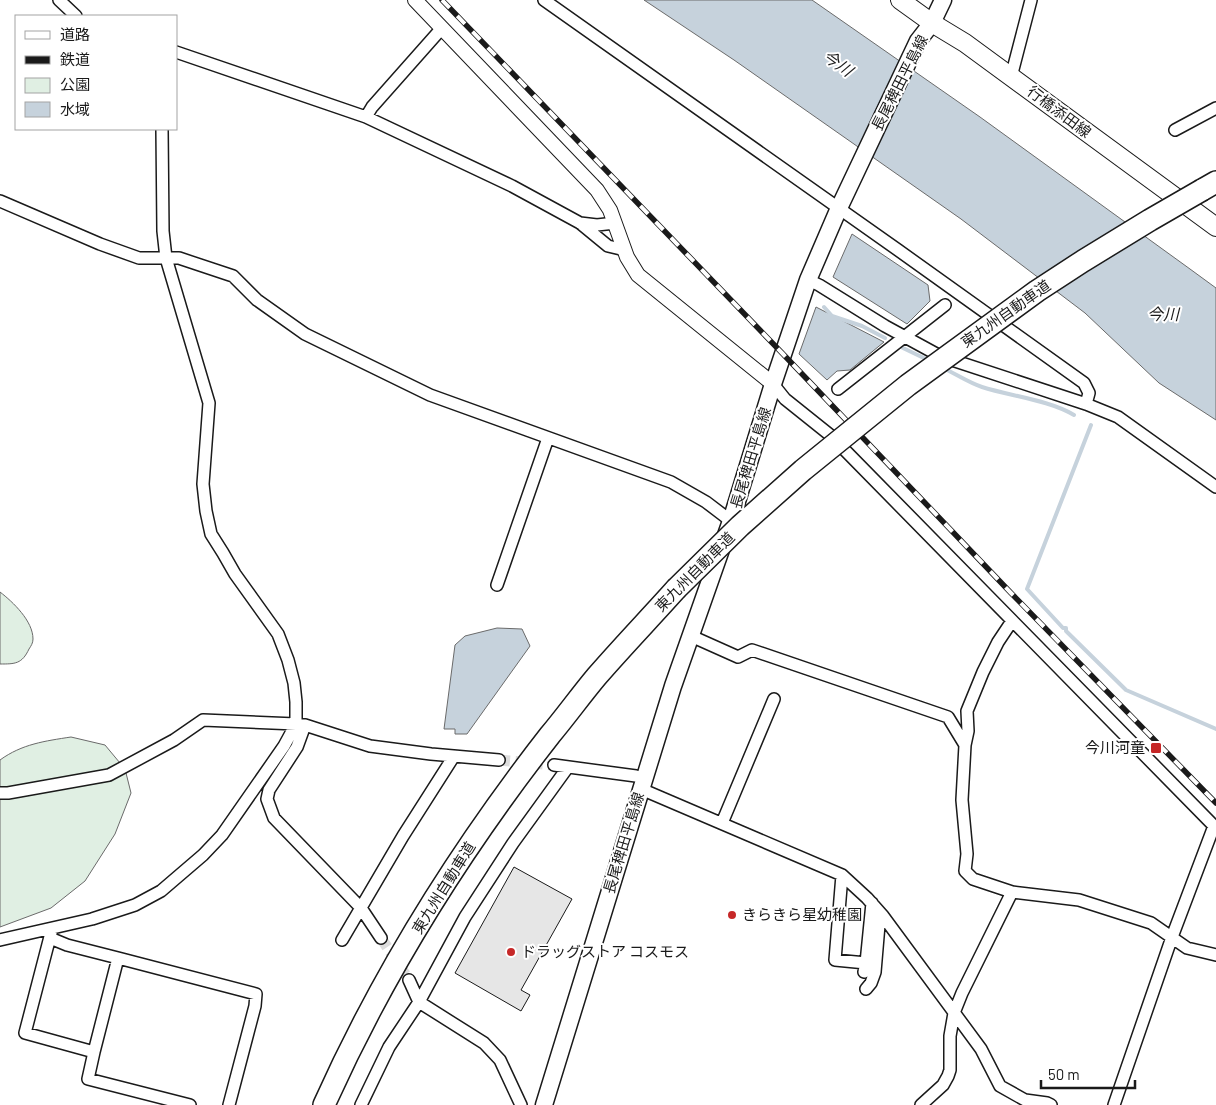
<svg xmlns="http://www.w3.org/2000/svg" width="1216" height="1105" viewBox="0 0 1216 1105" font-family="Barlow,'Noto Sans JP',sans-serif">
	<rect width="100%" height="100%" fill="#fff"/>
	<path fill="#e0efe3" stroke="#6a6a6a" d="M0,592c13,10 33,29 33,47 0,4 -2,7 -4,10 -7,15 -14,15 -29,15z
		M71,737l34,8 20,24 6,24 -16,41 -30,47 -34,27 -51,19v-167c22,-16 45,-19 71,-23z"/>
	<path fill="#c6d2dc" stroke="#6a6a6a" d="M644,0h168l168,117 210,152 26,19v132l-57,-37 -74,-70 -124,-94 -227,-159z
		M852,234l76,51 2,16 -23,23 -74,-47z
		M816,307l68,35 -34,28 -13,1 -10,9 -28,-26z
		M497,628l25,1 8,17 -63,88h-12v-5h-11l11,-84 10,-9z"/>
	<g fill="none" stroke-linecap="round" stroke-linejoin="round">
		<path stroke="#c6d2dc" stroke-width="4" d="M824,307l8,9 30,10 23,12
			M903,348l27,13
			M943,368c13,6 26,15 39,19 28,9 67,13 92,28
			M1091,425l-64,164 36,39h3v3l60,59 90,39"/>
	</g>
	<path fill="#e6e6e6" stroke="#1a1a1a" d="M514,867l58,32 -51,91 9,5 -9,16 -66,-38z"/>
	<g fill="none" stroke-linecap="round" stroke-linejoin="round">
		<path stroke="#ddd" stroke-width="11" stroke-dasharray="11 5.5" stroke-linecap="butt" d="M499,760l55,5
			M381,938l28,42"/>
		<defs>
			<path id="minor" d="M59,0l17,16
				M544,0l354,250 186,133 5,10 -3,11 32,13 98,70
				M176,52l190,65 146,69 68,37 28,23 17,4
				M1011,77l20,-77
				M366,117l6,-10 70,-79
				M1175,130l41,-22
				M0,201l100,43 39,14h40l54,18 24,24 48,34 125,61 241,87 35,20 25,19
				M580,223l17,2 18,-2
				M808,280l11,5 66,41 55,30 146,48
				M773,384l12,15 45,36 386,393
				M838,389l107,-84
				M497,585l51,-147
				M1012,621l-14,21 -15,30 -16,39 1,20 -3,14 -3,55 5,54 -2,17 8,8 39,13
				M691,636l47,21 14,-7 196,67 17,28
				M305,725l-8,22 -28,43 -2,9 7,19 87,90 20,30
				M554,765l82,11 8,2
				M641,789l201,86 25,23 16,18 98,133 19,37 25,14 22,3 4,2
				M0,793h8l101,-18 65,-35 29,-20 93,4 9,1 65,21 61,8 68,6
				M722,823l52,-124
				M842,875l-7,85 31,3
				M50,938l17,7 51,13 -24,94 -69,-19 27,-104
				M0,940l92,-21 43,-14 26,-14 42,-36 19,-20 62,-89 12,-22v-22l-2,-19 -6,-23 -10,-26 -43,-60 -12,-21 -12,-19 -5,-23 -3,-27 6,-81 -43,-145 -3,-27 -1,-102
				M342,940l61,-104 51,-80
				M118,958l138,36 -1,12 -26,99
				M864,972l2,-9 6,-60
				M409,980l10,22 65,41 16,17 21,45
				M866,989l5,-6 4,-11 5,-59
				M94,1052l-6,27 102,26
				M361,1105l28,-58 30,-45 46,-85 48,-74 55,-76
				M921,1105l22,-20 5,-9 2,-6v-34l4,-23 8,-20 50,-101 67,8 72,23 36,25 29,7
				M1114,1105l58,-168 42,-111"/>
			<path id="tertiary" d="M415,0l182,190 13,20 17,47 11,18 135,109"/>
			<path id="secondary" d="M544,1105l129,-419 58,-165 42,-137 35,-104 31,-72 79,-167 14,-18 11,-23"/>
			<path id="primary" d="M900,0l32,23 33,20 251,184"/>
			<path id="motorway" d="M1202,190l14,-8
				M324,1105c59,-132 137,-256 226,-370 16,-19 31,-40 47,-59 26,-30 53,-58 79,-87"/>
		</defs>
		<use href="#minor" stroke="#1a1a1a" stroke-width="14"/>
		<use href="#tertiary" stroke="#1a1a1a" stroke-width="16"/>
		<use href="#secondary" stroke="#1a1a1a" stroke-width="19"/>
		<use href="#primary" stroke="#1a1a1a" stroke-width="20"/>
		<use href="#motorway" stroke="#1a1a1a" stroke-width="24"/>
		<use href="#minor" stroke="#fff" stroke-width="11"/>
		<use href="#tertiary" stroke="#fff" stroke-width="14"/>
		<use href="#secondary" stroke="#fff" stroke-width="16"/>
		<use href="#primary" stroke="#fff" stroke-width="18"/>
		<use href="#motorway" stroke="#fff" stroke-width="21"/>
		<defs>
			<path id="rail" d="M442,0l341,354 228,239 205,210"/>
		</defs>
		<use href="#rail" stroke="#1a1a1a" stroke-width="5.5"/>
		<use href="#rail" stroke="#fff" stroke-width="4" stroke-dasharray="11" stroke-linecap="butt"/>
		<defs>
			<path id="motorway-bridge" d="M676,589l64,-63 63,-56 105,-85 129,-94 46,-30 67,-41 52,-30"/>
		</defs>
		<use href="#motorway-bridge" stroke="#1a1a1a" stroke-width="24" stroke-linecap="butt"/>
		<use href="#motorway-bridge" stroke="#fff" stroke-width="21"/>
	</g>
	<g fill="#c62828" stroke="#fff" stroke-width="2">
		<rect x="1150" y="742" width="12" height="12" rx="2.5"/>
		<circle cx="732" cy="915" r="5"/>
		<circle cx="511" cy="952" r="5"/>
	</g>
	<g text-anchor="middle" stroke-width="4" stroke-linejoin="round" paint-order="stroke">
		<g font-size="15" fill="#1a1a1a" stroke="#fff">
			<text transform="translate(900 83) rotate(-63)" y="5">長尾稗田平島線</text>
			<text transform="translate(1059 112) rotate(37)" y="5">行橋添田線</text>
			<text transform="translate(1006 314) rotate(-35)" y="5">東九州自動車道</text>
			<text transform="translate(751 458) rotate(-73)" y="5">長尾稗田平島線</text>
			<text transform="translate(695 572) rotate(-45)" y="5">東九州自動車道</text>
			<text transform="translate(624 843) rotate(-73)" y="5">長尾稗田平島線</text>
			<text transform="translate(444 888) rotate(-58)" y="5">東九州自動車道</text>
		</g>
		<g font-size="15" fill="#1a1a1a" stroke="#fff" text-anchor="start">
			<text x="1145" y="753" text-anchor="end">今川河童</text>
			<text x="742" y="920">きらきら星幼稚園</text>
			<text x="521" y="957">ドラッグストア コスモス</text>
		</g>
		<g font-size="16" font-style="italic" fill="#1a1a1a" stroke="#fff">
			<text transform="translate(838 63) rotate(36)" y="6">今川</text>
			<text x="1163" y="320">今川</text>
		</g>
	</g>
	<rect x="15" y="15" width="162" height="115" fill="#ffffff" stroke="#a3a3a3"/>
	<rect x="25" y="31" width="25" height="8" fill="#ffffff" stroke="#a3a3a3"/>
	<text x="60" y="40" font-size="15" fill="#1a1a1a">道路</text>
	<rect x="25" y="56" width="25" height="8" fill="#1a1a1a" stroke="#a3a3a3"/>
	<text x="60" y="65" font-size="15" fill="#1a1a1a">鉄道</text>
	<rect x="25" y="78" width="25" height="15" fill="#e0efe3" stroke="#a3a3a3"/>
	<text x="60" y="90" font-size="15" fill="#1a1a1a">公園</text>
	<rect x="25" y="102" width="25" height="15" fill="#c6d2dc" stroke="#a3a3a3"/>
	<text x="60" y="115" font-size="15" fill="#1a1a1a">水域</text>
	<path d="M1041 1080v8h94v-8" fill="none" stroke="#1a1a1a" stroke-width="2.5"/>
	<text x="1048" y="1080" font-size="15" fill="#1a1a1a" stroke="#ffffff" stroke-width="4" paint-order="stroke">50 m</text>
</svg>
